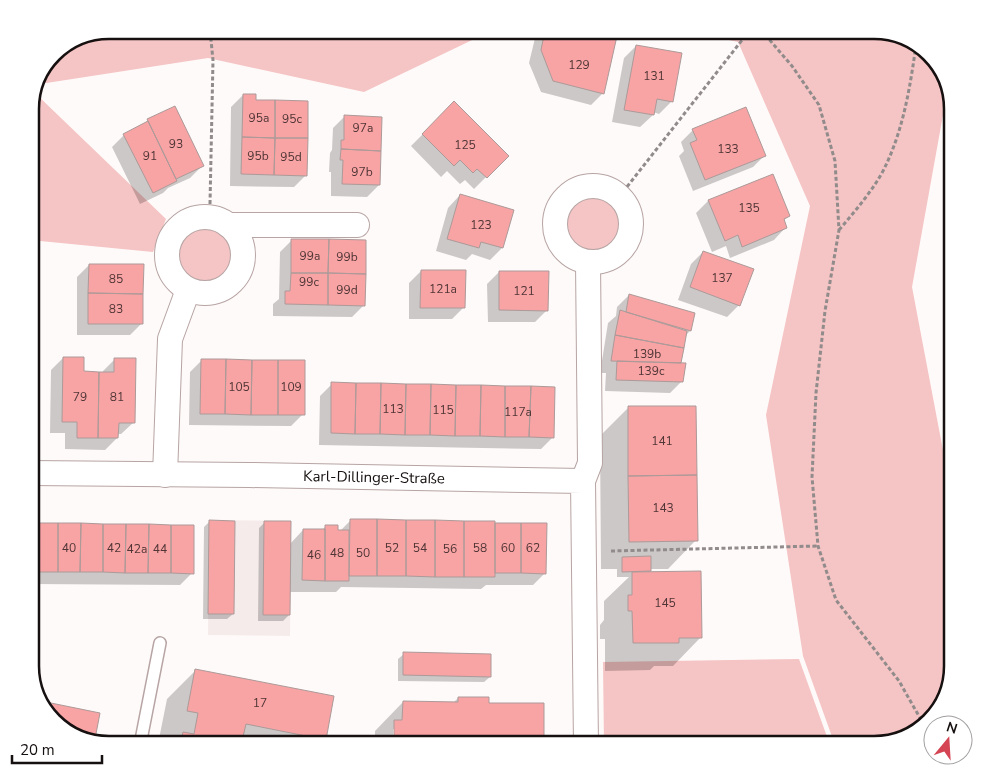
<svg xmlns="http://www.w3.org/2000/svg" width="983" height="775" viewBox="0 0 983 775" font-family="'Nunito Sans',sans-serif">
	<rect width="100%" height="100%" fill="#fefaf9"/>
	<path fill="#f6ebeb" d="M209,520l82,1 -1,115 -82,-1z"/>
	<path fill="#f5c4c4" d="M109,30h384l-129,62 -156,-34 -168,26 17,-34z
		M683,30h192l51,19 19,25 3,13 -36,200 41,216v164l-19,51 -25,19 -35,8h-39l-32,-89 -37,-241 44,-209 -72,-164z
		M35,93l131,126 -13,33 -123,-12v-131l1,-7z
		M555 224a38 38 0 1 1 76 0a38 38 0 1 1-76 0Z
		M167 255a38 38 0 1 1 76 0a38 38 0 1 1-76 0Z
		M799,659l31,86h-226l-1,-83z"/>
	<path fill="#0003" d="M539,30h73l-9,63 -12,12 -50,-13 -12,-29 7,-29z
		M636,46l35,56 -12,12 -6,-2v3l-13,12 -28,-5 12,-64z
		M243,95l12,6 51,74 -12,12 -64,-1 1,-79z
		M454,103l53,53 -33,33 -9,-9 -5,4 -13,-13 -6,6 -30,-31z
		M345,116l34,69 -12,12 -36,-1v-24h-2l1,-19 2,-3 1,-22z
		M148,120l54,46 -12,12 -22,10 -5,5 -23,11 -28,-57 12,-12 20,-10z
		M693,130l72,25 -12,12 -60,24 -14,-35 5,-5 -3,-9z
		M772,175l17,41 -6,5 3,6 -12,13 -44,18 -4,-12 -14,6 -16,-39 12,-12z
		M460,195l42,53 -12,12 -18,-6 -6,6 -30,-9 12,-43z
		M292,240l72,65 -12,12 -79,-1v-12l6,-5 1,-47z
		M703,252l36,53 -12,12 -49,-17 13,-36z
		M89,265l53,58 -12,12h-53v-58z
		M421,271l43,36 -12,12h-43v-36z
		M499,272l48,38 -12,12h-47l-1,-38z
		M629,295l64,19 -3,17 -5,5 -5,28 2,17 -12,12 -65,-2 1,-18h-6l8,-50 8,-7 1,-9z
		M63,358l20,14 20,1v-2l12,-12 19,63 -13,12h-4v4l-12,12 -40,-1v-16h-15l1,-63z
		M202,360l101,54 -12,12 -102,-1 1,-53z
		M332,384l221,53 -12,12 -222,-4 1,-49z
		M628,408l68,132 -28,29h-18v2l-2,2 53,64 -28,29h-19l-4,4 -45,1v-32h-5v-14l4,-5v-19l25,-24h-12v-8h-16l-1,-133z
		M210,521l23,93 -6,5h-24l1,-92z
		M350,521l195,52 -12,12h-47l-5,4 -140,-2 -5,5h-47v23l-6,6h-25l1,-93 6,-6 25,22 13,-14h19l4,-4 14,5z
		M38,524l154,49 -12,12 -148,-1 -2,2v-54z
		M404,654l86,23 -6,5 -86,-1v-22z
		M195,671l130,68 -6,6h-150l1,-4 -11,-2 8,-40z
		M458,698l30,6 55,41h-148v-16h-2v16h-22l4,-4v-10l28,-29 50,1z"/>
	<path fill="#f8a3a4" stroke="#ac9a99" d="M545,30h68l4,6 -13,58 -51,-13 -12,-31z
		M636,45l46,8 -9,49 -16,-3 -3,16 -30,-5z
		M243,94h13v6h19v38l-33,-1z
		M275,100l33,1v37h-33z
		M454,101l55,55 -22,22 -10,-9 -4,4 -13,-13 -6,6 -32,-32z
		M175,106l29,60 -28,13 -29,-60z
		M746,107l20,49 -61,24 -15,-37 7,-3 -5,-11z
		M344,115l38,2 -1,34 -40,-2v-9h3z
		M148,121l29,60 -24,12 -30,-59z
		M242,137l33,1 -1,37 -33,-1z
		M275,138h33l-1,38 -33,-1z
		M341,149l40,2 -1,34 -38,-1 1,-24h-3z
		M773,174l17,42 -6,3 3,9 -45,19 -4,-12 -13,6 -17,-41z
		M460,194l54,16 -11,38 -22,-6 -2,6 -32,-9z
		M291,239h38l-1,34h-37z
		M329,239l37,1v34l-38,-1z
		M703,251l51,18 -14,37 -50,-19z
		M89,264h55l-1,30 -55,-1z
		M421,270h45l-1,38h-45z
		M499,271h50l-1,40 -49,-1z
		M291,273h37v32l-43,-1v-13h5z
		M328,273l38,1 -1,32 -37,-1z
		M88,293l55,1v30h-55z
		M629,294l66,19 -4,18 -65,-19z
		M620,310l67,21 -3,17 -69,-13z
		M615,335l69,13 -3,15 -70,-2z
		M30,356h5l-1,65h-4z
		M63,357h21v14l15,1 -1,66h-21v-16h-15z
		M114,358h22l-1,65h-16l-1,15h-20l1,-66h15z
		M201,359h25l-1,55h-25z
		M226,359l26,1 -1,55 -26,-1z
		M252,360h26v55h-27z
		M278,360h27v55h-27z
		M617,361l69,2 -3,19 -67,-2z
		M331,382l25,1 -1,51 -24,-1z
		M356,383h25l-1,51h-25z
		M381,383l25,1 -1,51 -25,-1z
		M406,384h25l-1,51h-25z
		M431,384l25,1 -1,51 -25,-1z
		M456,385h25l-1,51h-25z
		M481,385l24,1v51l-25,-1z
		M505,386h26l-2,51h-24z
		M531,386l24,1 -1,51 -25,-1z
		M628,406h68l1,69 -69,1z
		M697,475l1,66 -69,1 -1,-66z
		M350,519h27v57h-28z
		M377,519l29,1v56h-29z
		M209,520l26,1 -1,93h-26z
		M406,520h29v57l-29,-1z
		M435,520l29,1v56h-29z
		M264,521h27l-1,94h-27z
		M464,521h31v56h-31z
		M38,523h20v49h-21z
		M58,523h23l-1,49h-22z
		M81,523l22,1v48h-23z
		M495,523h26v50h-26z
		M521,523h26l-1,51 -25,-1z
		M103,524h23l-1,49 -22,-1z
		M126,524h23l-1,49h-23z
		M149,524l22,1v48h-23z
		M171,525h23v49l-23,-1z
		M325,525h13v5h11v51h-24z
		M303,529h22v52l-23,-1z
		M30,531h8l-1,49h-7z
		M651,556v15l-29,1v-15z
		M701,571l1,67h-23v5h-46l-1,-32h-4v-16h4v-23z
		M403,652l88,2v23l-88,-2z
		M195,669l139,27 -8,44 -80,-16 -4,17 20,4h-82l3,-13 11,2 4,-21 -11,-2z
		M458,697h31v6h55v42h-143v-3h-7v-22h8l1,-19 55,1z
		M46,702l54,11 -5,26 -8,-2 -30,-11z"/>
	<g fill="none" stroke-linecap="round" stroke-linejoin="round">
		<defs>
			<path id="service" d="M140,745l20,-102"/>
			<g id="minor">
				<circle cx="593" cy="224" r="38"/>
				<circle cx="205" cy="255" r="38"/>
				<path d="M228,225h129"/>
				<path id="s1" d="M30,473l219,2 334,6 3,264"/>
				<path d="M165,475l5,-136 18,-49"/>
				<path d="M583,481l7,-18 -2,-201"/>
			</g>
		</defs>
		<use href="#service" stroke="#b7a4a4" stroke-width="14"/>
		<use href="#minor" stroke="#b7a4a4" stroke-width="26"/>
		<path stroke="#918b8b" stroke-width="3" stroke-dasharray="4 2.5" stroke-linecap="butt" d="M761,30l31,36 27,39 16,56 4,69 -14,81 -9,82 -4,84 6,69 18,54 63,81 25,44
			M619,197l131,-167
			M210,204l3,-144 -3,-30
			M839,230c16,-19 32,-37 44,-59 20,-39 27,-83 33,-126
			M611,551l207,-5"/>
		<use href="#service" stroke="#fff" stroke-width="11"/>
		<use href="#minor" stroke="#fff" stroke-width="24"/>
	</g>
	<g text-anchor="middle" stroke-width="5" stroke-linejoin="round" paint-order="stroke">
		<g font-size="12" fill="#4f3535">
			<text x="579" y="69">129</text>
			<text x="654" y="80">131</text>
			<text x="259" y="122">95a</text>
			<text x="292" y="123">95c</text>
			<text x="363" y="132">97a</text>
			<text x="176" y="148">93</text>
			<text x="465" y="149">125</text>
			<text x="728" y="153">133</text>
			<text x="150" y="160">91</text>
			<text x="258" y="160">95b</text>
			<text x="291" y="161">95d</text>
			<text x="362" y="176">97b</text>
			<text x="749" y="212">135</text>
			<text x="481" y="229">123</text>
			<text x="310" y="260">99a</text>
			<text x="347" y="261">99b</text>
			<text x="722" y="282">137</text>
			<text x="116" y="283">85</text>
			<text x="309" y="286">99c</text>
			<text x="443" y="293">121a</text>
			<text x="347" y="294">99d</text>
			<text x="524" y="295">121</text>
			<text x="116" y="313">83</text>
			<text x="647" y="358">139b</text>
			<text x="651" y="375">139c</text>
			<text x="239" y="391">105</text>
			<text x="291" y="391">109</text>
			<text x="80" y="401">79</text>
			<text x="117" y="401">81</text>
			<text x="393" y="413">113</text>
			<text x="443" y="414">115</text>
			<text x="518" y="416">117a</text>
			<text x="662" y="445">141</text>
			<text x="663" y="512">143</text>
			<text x="69" y="552">40</text>
			<text x="114" y="552">42</text>
			<text x="392" y="552">52</text>
			<text x="420" y="552">54</text>
			<text x="480" y="552">58</text>
			<text x="508" y="552">60</text>
			<text x="533" y="552">62</text>
			<text x="137" y="553">42a</text>
			<text x="160" y="553">44</text>
			<text x="450" y="553">56</text>
			<text x="337" y="557">48</text>
			<text x="363" y="557">50</text>
			<text x="314" y="559">46</text>
			<text x="665" y="607">145</text>
			<text x="260" y="707">17</text>
		</g>
		<g font-size="15" fill="#171010" stroke="#fff">
			<text dy="5" stroke="none"><textPath href="#s1" startOffset="344">Karl-Dillinger-Straße</textPath></text>
		</g>
	</g>
	<path d="M0 0H983V775H0ZM109 39H874A70 70 0 0 1 944 109V666A70 70 0 0 1 874 736H109A70 70 0 0 1 39 666V109A70 70 0 0 1 109 39Z" fill="#fff" fill-rule="evenodd"/>
	<path fill="none" stroke="#171010" stroke-width="2.5" d="M109 39H874A70 70 0 0 1 944 109V666A70 70 0 0 1 874 736H109A70 70 0 0 1 39 666V109A70 70 0 0 1 109 39Z"/>
	<g transform="translate(948 740) rotate(18)"><circle r="24" fill="#ffffff" stroke="#a29f9f"/>
	<path d="M0-4L9 19L0 12L-9 19Z" fill="#d44453"/>
	<text y="-8" font-size="14" font-weight="bold" text-anchor="middle" fill="#171010">N</text>
	</g>
	<path d="M12 755v8h90v-8" fill="none" stroke="#171010" stroke-width="2.5"/>
	<text x="20" y="755" font-size="15" fill="#171010" stroke="#ffffff" stroke-width="4" paint-order="stroke">20 m</text>
</svg>
